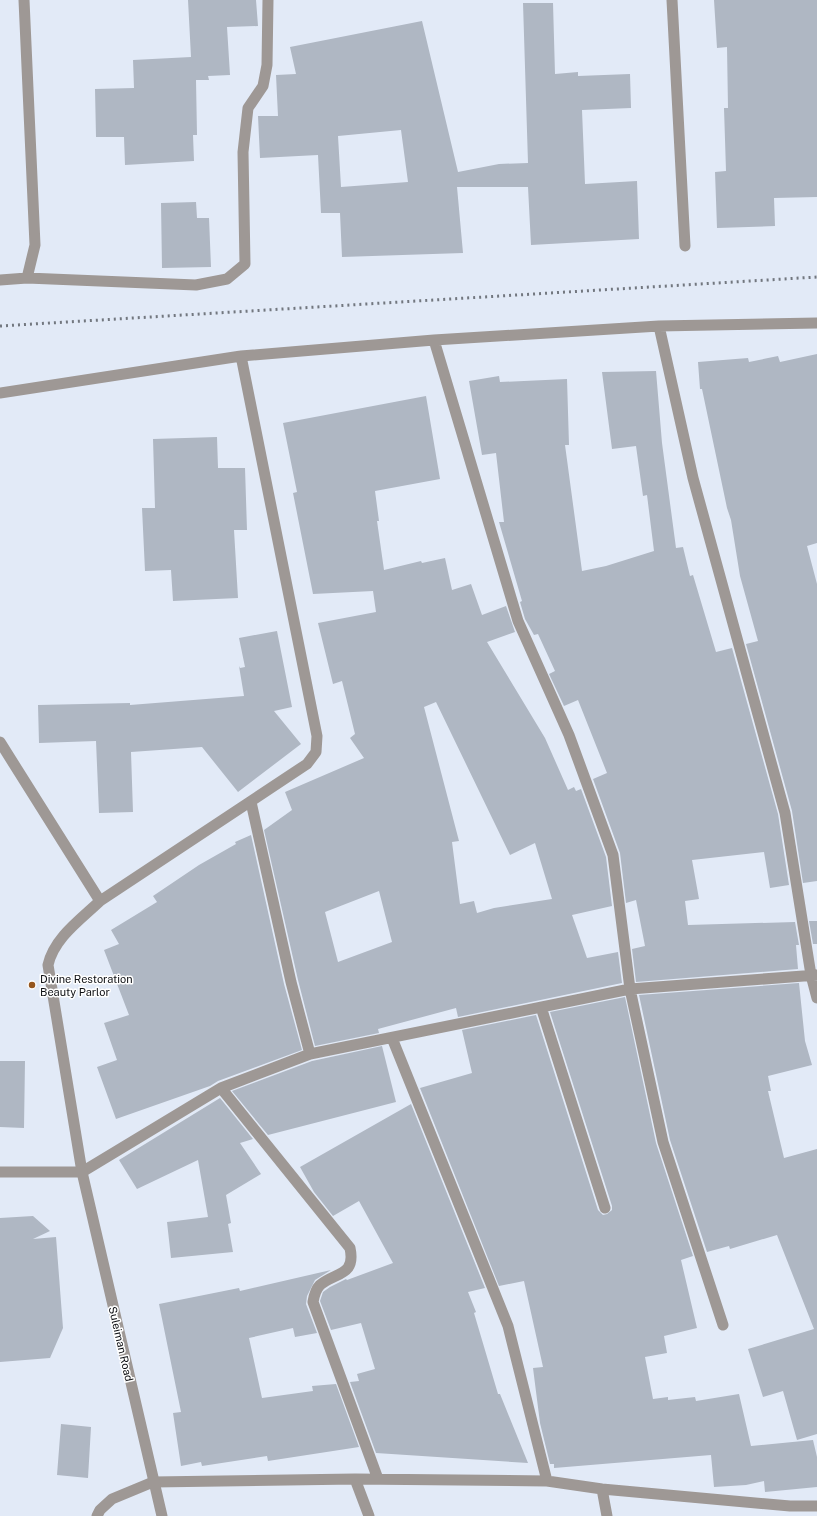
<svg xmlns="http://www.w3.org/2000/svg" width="817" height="1516" viewBox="0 0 817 1516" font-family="'Public Sans',sans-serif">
	<rect width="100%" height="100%" fill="#e2eaf7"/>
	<path fill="#afb7c3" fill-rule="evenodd" d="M188,0h68l2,26 -31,1 3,48 -22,1 1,4h-13l1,55h-4l1,26 -69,4 -1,-28h-28l-1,-48 39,-1 -1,-28 58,-3z
		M714,0h103v197l-43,1 1,28 -58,2 -2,-56 11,-1 -2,-63h4l-1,-61 -10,1z
		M523,3h30l2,71 23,-2v4l52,-2 1,34 -49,2 3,74 52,-3 2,58 -108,6 -3,-58h-71l6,66 -121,4 -2,-44h-19l-3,-58 -58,3 -2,-42h20l-2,-41 20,-1 -6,-27 132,-26 36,151 41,-8 29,-1zM401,130l7,52 -67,5 -3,-51z
		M196,202l1,16h12l2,49 -49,1 -1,-65z
		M817,354v189l-10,3 10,38v297l-14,2 -11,-72 -46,-167 12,-3 -18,-65 -9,-56 -4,-12 -25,-119h-2l-2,-27 50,-4 1,4 29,-6 2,6z
		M656,371l6,72 14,105 7,-1 7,29 3,-1 23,77 16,-4 46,166 11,71 -19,3 -6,-36 -72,8 7,39 -14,2 3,24 107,-3 4,23h-3l2,24 -162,13 -4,-33 13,-3 -9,-46 -10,3 -6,-50 -27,-74 14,-6 -29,-73 -14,6 -15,-32 6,-3 -17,-37 -4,1 -9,-16 -5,-17 2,-1 -23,-79h5l-8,-69 -14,2 -13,-74 30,-5 1,6 67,-3 2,66h-4l17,126 24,-5 48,-15 -7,-56 -4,1 -7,-50 -24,3 -10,-77z
		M426,396l14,83 -65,12 4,30h-2l7,49 37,-9 1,2 23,-5 7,32 19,-6 11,31 24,-9 9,26 -28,10 58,96 23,52 6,-3 2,4 5,-2 25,68 6,49 -40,9 15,43 31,-6 4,31 -164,34 -2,-9 -78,21 1,4 -64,13 -17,-66 -34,-150 28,-20 -7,-18 79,-34 -14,-20 5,-4 -13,-53 -9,3 -15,-61 58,-11 -3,-21 -60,3 -20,-101 4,-1 -14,-69zM436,702l74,153 25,-12 17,56 -58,9 -17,5 -3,-12 -14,3 -8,-62 7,-1 -35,-134zM379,891l13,51 -54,20 -13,-50z
		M217,437l1,31h27l2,62h-13l4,68 -65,3 -2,-31 -26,1 -3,-63h13l-2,-69z
		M277,631l15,76 -18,4 27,33 -63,48 -36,-45 -71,5 2,60 -34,1 -3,-72 -57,2 -1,-38 92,-2v2l114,-9 -5,-30 1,2 5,-1 -6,-29z
		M251,835l33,149 18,66 -84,31 -8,5 -94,33 -19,-52 20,-7 -13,-37 25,-8 -25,-65 15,-6 -8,-14 46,-28 -4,-6 46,-31 37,-21 -1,-2z
		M809,921h8v23h-4z
		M799,983l6,58 7,24 -44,11 3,15h-3l16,67 33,-9v285l-20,6 -14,-49 -20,6 -15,-48 66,-20 -37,-94 -47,14 -1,-3 -22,6 -37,-112 -31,-145z
		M625,997l31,146 37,113 -12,4 16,68 -33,8 3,17 -22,4 8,42 15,-2v3l27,-3 1,4 43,-7 12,52 62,-6 4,17v30l-52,5 -1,-11 -18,4 -32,2 -3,-32 -157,13v-4h-4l-10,-41 -7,-55 10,-1 -19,-86 -25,5 -79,-198 52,-15 -10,-43 74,-15 62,195 5,5 4,-1 5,-4v-4l-62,-194z
		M382,1046l14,56 -128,33 -36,-44 80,-30z
		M0,1061h25l-1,67 -24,-1z
		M220,1098l33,41 -13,4 21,31 -35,21 5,28 -3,1 5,28 -62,6 -4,-36 41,-5 -10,-57 -61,29 -18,-29z
		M411,1104l74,184 -17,4 8,20 -2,1 24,81h2l28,69 -152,-10 -26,-71 9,-1 -2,-7 18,-5 -14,-46 -30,7 -11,-29 3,-9 7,-5 16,-8 1,1 46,-17 -34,-62 -26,15 -19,-24 -14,-25z
		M33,1216l17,15 -17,8 23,-2 7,91 -13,30 -50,4v-144z
		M331,1270l-16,10 -8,16 -1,8 11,29 -22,4 -2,-9 -44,10 13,60 51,-7 -1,-5 24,-2 23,63 -91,14 -1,-5 -65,10 -1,-4 -20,4 -8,-53 8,-1 -22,-108 80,-16 1,3z
		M61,1424l30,3 -3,51 -31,-3z"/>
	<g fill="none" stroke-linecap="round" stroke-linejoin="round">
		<path stroke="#9e9895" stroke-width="11" d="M24,0l11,245 -8,33
			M672,0l13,246
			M0,280l27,-2 169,7 31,-6 18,-15 -2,-112 5,-44 15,-22 4,-21 1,-65
			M659,326l34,152 92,335 26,162 6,23
			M434,340l84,281 51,114 44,120 17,134 33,153 60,183
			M0,393l241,-37 193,-16 225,-14 158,-3
			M0,742l100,159c-20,19 -46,37 -52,64l34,207 139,-84 89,-34 320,-65 187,-14
			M251,802l40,180 19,72
			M100,901l207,-137 9,-12 1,-16 -76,-380
			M541,1007l64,201
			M392,1038l116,288 39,155
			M221,1088l129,160c6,28 -14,24 -30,37 -4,4 -6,11 -7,17l65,177
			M355,1479l14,37
			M602,1489l5,27
			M97,1516l3,-6 12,-11 41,-17 202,-3 192,2 55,8 188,17h27"/>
		<path stroke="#9e9895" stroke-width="11" d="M0,1172h82l80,344"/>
		<path stroke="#72777f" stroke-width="3" stroke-dasharray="2 4" stroke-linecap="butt" d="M0,326l817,-49"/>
	</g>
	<circle fill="#96571f" stroke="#fff" stroke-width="1.5" cx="32" cy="985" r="4"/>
	<g text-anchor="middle" stroke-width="3" stroke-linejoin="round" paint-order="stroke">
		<g font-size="11" fill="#0d0f13" stroke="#fff" text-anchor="start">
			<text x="40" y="983">Divine Restoration<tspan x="40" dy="13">Beauty Parlor</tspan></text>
		</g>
		<g font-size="11" fill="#0d0f13" stroke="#fff">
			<text transform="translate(121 1344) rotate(77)" y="4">Suleiman Road</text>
		</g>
	</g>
</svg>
